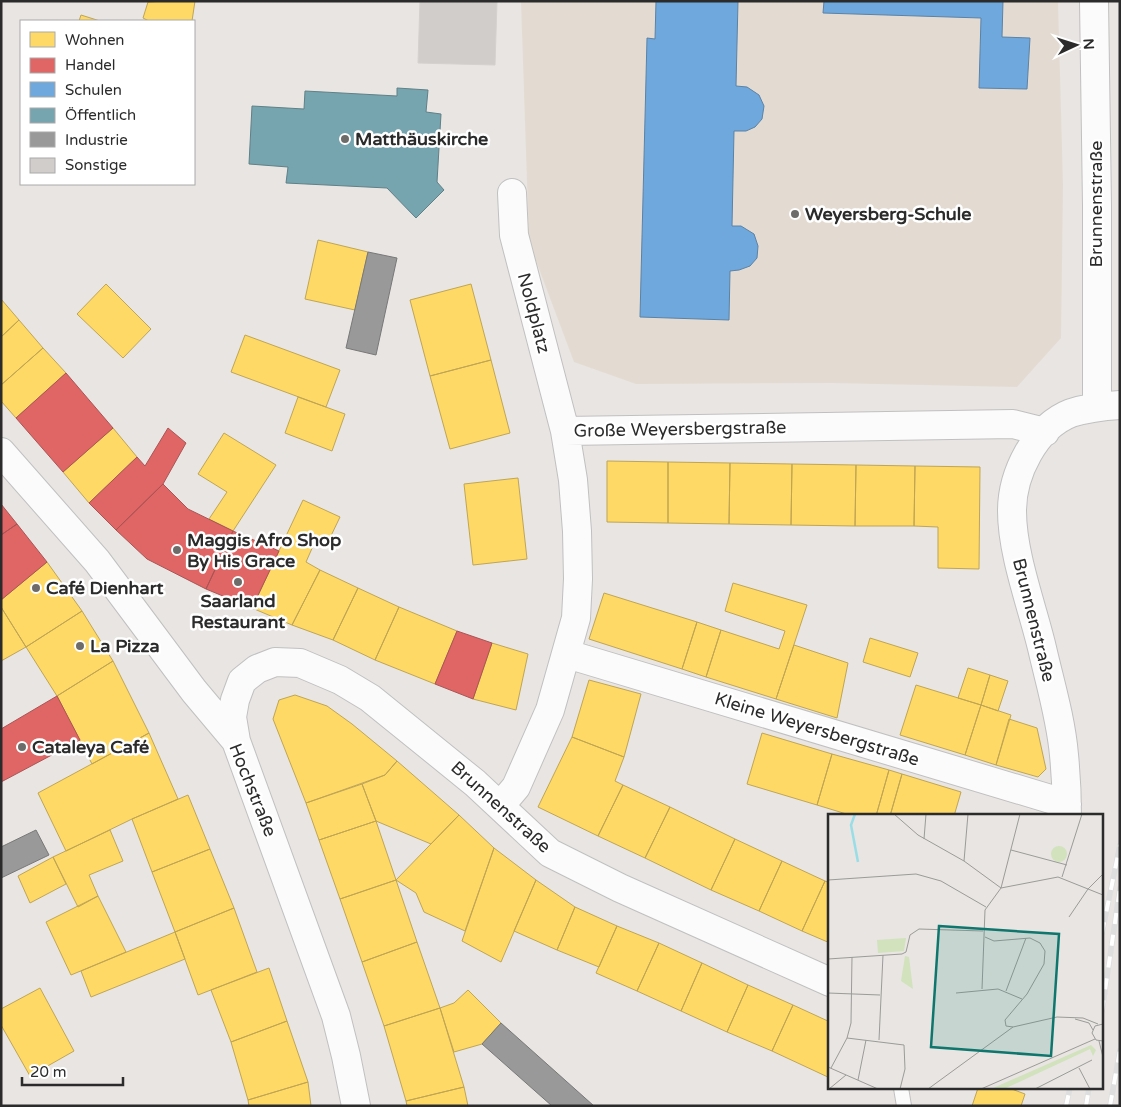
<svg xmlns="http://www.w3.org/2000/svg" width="1121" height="1107" viewBox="0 0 1121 1107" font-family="'Varela Round',sans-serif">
	<rect width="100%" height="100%" fill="#e8e5e2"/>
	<path fill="#e3dbd1" d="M521,1h537l5,185 -2,152 -44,49 -186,-4 -195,1 -62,-22 -45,-120z"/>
	<path fill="#ffd966" stroke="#bfa554" d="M165,1h30l-3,20h-43l-6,-3 5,-16z
		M81,15l19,6h-21z
		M318,240l50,12 -13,58 -50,-11z
		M106,284l45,45 -28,29 -46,-44z
		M471,284l20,76 -61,16 -20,-76z
		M1,299l18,21 -18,17z
		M19,320l24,28 -42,37v-48z
		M245,335l95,35 -14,37 -95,-35z
		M43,348l23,25 -50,45 -15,-17v-16z
		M491,360l19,73 -60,16 -20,-73z
		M298,397l47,17 -13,37 -47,-18z
		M113,428l24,29 -48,46 -26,-31z
		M224,433l52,32 -43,66 -24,-12 18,-27 -29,-18z
		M607,461l61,1v61l-61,-1z
		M668,462l62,1 -1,61 -61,-1z
		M730,463l62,1 -1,61 -62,-1z
		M792,464l64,1 -1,61 -64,-1z
		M856,465l59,1 -1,60h-59z
		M915,466l65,1 -1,102 -41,-1v-41l-24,-1z
		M518,478l9,81 -54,6 -9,-81z
		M303,500l37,17 -12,25 -11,-5 -11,25 14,8 -28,55 -40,-17z
		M47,562l35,49 -56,36 -25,-40v-7z
		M320,570l38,18 -25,52 -41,-15z
		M733,583l74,22 -31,94 -70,-22 15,-47 58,19 6,-18 -60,-20z
		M358,588l41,19 -24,53 -42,-20z
		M604,593l93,29 -15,47 -93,-30z
		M1,607l25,40 -25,14z
		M399,607l58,24 -22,53 -60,-24z
		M82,611l31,50 -56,35 -31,-49z
		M697,622l24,8 -15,47 -24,-8z
		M870,638l48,15 -8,24 -47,-15z
		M492,643l36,11 -12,56 -43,-11z
		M794,645l54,18 -11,55 -61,-19z
		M113,661l36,72 -57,31 -35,-68z
		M968,668l22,7 -9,30 -23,-7z
		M990,675l18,6 -10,30 -17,-6z
		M589,680l52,14 -17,63 -52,-20z
		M916,685l65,20 -16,50 -65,-20z
		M295,695l32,11 25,18 45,37 -12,14 -79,28 -33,-84 6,-19z
		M981,705l30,10 -15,50 -31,-10z
		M1009,719l28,9 9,41 -8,8 -42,-12z
		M149,733l29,66 -46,20 -66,32 -28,-58z
		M762,733l70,21 -15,51 -70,-21z
		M572,737l52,20 -9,24 8,4 -25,51 -60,-29z
		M832,754l57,16 -13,46h-23l-36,-11z
		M397,761l62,54 -28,29 -55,-23 -14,-37 23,-9z
		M889,770l13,4 -12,42h-14z
		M902,774l59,18 -7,24h-64z
		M362,784l14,37 -57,19 -13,-37z
		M623,785l47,22 -25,51 -47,-22z
		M188,795l22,54 -58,23 -20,-53z
		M670,807l65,32 -24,51 -66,-32z
		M459,815l35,33 -29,83 -41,-19 -8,-19 -20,-13z
		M376,821l20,59 -56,19 -21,-59z
		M110,830l13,31 -34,14 9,21 -20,11 -25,-50z
		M735,839l47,22 -23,50 -48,-21z
		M494,848l42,32 -35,82 -39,-21z
		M210,849l24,59 -59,24 -23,-60z
		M53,857l13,27 -36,19 -12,-27z
		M782,861l43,20 -23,50 -43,-20z
		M396,880l21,62 -55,20 -22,-63z
		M536,880l39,27 -18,43 -43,-19z
		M825,881l5,2v60l-28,-12z
		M98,896l28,56 -55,23 -25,-53z
		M575,907l42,19 -18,41 -42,-17z
		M234,908l23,64 -59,23 -23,-63z
		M617,926l42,17 -22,48 -41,-18z
		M175,932l10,27 -94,38 -10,-26z
		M417,942l23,66 -56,18 -22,-64z
		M659,943l43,20 -21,48 -44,-20z
		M702,963l46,22 -21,47 -46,-21z
		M269,968l18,53 -56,21 -20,-52z
		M748,985l45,20 -21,46 -45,-19z
		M40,988l34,63 -44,25 -29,-51v-16z
		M468,990l33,33 -19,21 -28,8 -14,-44 14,-5z
		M793,1005l37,17v56l-58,-27z
		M440,1008l24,79 -58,14 -22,-75z
		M287,1021l21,61 -60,18 -17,-58z
		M308,1082l3,24h-62l-1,-6z
		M464,1087l4,19h-61l-1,-5z
		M978,1088h31l16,6 -4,12h-49z"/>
	<path fill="#e06666" stroke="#aa5454" d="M66,373l47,55 -50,44 -47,-54z
		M168,428l18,15 -23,41 -47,46 -27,-27 48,-46 8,9z
		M163,484l25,25 45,22 -27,58 -59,-30 -31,-29z
		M1,504l16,20 -16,11z
		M17,524l30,38 -46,38v-65z
		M233,531l46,20 -27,57 -46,-19z
		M457,631l35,12 -19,56 -38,-15z
		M57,696l23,44 -79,42v-53z"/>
	<path fill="#6fa8dc" stroke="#5b82a7" d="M656,1h82l-2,85 11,1 12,8 5,11 -2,13 -7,8 -9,4h-12l-2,95h9l13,8 4,12 -1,12 -7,8 -11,4 -9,1 -1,49 -89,-3 7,-279 8,1z
		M824,1h179l-1,36 28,1 -3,51 -48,-1 2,-70 -158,-5z"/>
	<path fill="#76a5af" stroke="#608087" d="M397,88l31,2 -2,22 15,2 -4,68 7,8 -28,28 -29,-30 -101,-5 2,-16 -39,-3 3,-58 52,3 1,-18 92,5z"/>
	<path fill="#999" stroke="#787878" d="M368,252l29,6 -21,97 -30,-7z
		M36,830l13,25 -48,23v-31z
		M501,1023l93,83h-42l-70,-62z"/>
	<path fill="#d0cdcb" stroke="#d4d1ce" d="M420,1h77l-2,64 -77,-2z"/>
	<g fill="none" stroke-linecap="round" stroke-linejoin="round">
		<defs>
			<path id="service" d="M901,1088l3,18"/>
			<path id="minor" d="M1094,1l3,205v201
				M565,431l448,-7 32,8
				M1,452l96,109 97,130 42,50 100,275 10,40 10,50
				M567,654l500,150
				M236,741l-4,-24 3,-17 7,-19 15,-12 18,-7 25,1 40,17 30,18 105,85 75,70 70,35 210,94
				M500,806l16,-19 34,-77 26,-92 2,-39 -1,-48 -4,-51 -8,-49 -51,-196 -2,-42
				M1067,816c0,-20 -1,-41 -3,-61 -3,-36 -14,-72 -22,-107 -10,-42 -30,-94 -30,-137 0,-37 23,-84 59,-98 16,-5 33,-7 49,-8"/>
		</defs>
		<use href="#service" stroke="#c1c0c0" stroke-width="16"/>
		<use href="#minor" stroke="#c1c0c0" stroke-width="30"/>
		<use href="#service" stroke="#fcfbfb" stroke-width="14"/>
		<use href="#minor" stroke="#fcfbfb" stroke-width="28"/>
		<defs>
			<path id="rail" d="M1102,933l18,-88
				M1102,1011l18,-123
				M1066,1106l4,-18
				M1086,1106l3,-18
				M1110,1106l10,-56"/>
		</defs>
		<use href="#rail" stroke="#dededf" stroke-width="5.5"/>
		<use href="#rail" stroke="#fff" stroke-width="4" stroke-dasharray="11" stroke-linecap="butt"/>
	</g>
	<g fill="#6d6c6b" stroke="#fff" stroke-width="2">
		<circle cx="345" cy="139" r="5"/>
		<circle cx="795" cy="214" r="5"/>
		<circle cx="177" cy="550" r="5"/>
		<circle cx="238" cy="582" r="5"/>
		<circle cx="36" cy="588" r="5"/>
		<circle cx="80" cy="646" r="5"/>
		<circle cx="22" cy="747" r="5"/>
	</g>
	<g text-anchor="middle" stroke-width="5" stroke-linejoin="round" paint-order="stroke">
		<g font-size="18" font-weight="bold" fill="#2b2b2b" stroke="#fff" text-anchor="start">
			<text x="355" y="145">Matthäuskirche</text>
			<text x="805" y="220">Weyersberg-Schule</text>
			<text x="187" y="546">Maggis Afro Shop<tspan x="187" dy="21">By His Grace</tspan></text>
			<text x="46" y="594">Café Dienhart</text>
			<text x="238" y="607" text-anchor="middle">Saarland<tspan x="238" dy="21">Restaurant</tspan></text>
			<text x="90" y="652">La Pizza</text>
			<text x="32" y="753">Cataleya Café</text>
		</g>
		<g font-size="18" fill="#2b2b2b" stroke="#fff">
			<text transform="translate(1096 204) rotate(-90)" y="6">Brunnenstraße</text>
			<text transform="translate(534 313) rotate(75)" y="6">Noldplatz</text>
			<text transform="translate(680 429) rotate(-1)" y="6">Große Weyersbergstraße</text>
			<text transform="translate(1034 620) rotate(76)" y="6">Brunnenstraße</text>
			<text transform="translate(817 729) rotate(17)" y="6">Kleine Weyersbergstraße</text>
			<text transform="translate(253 790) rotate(68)" y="6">Hochstraße</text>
			<text transform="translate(501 807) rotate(42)" y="6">Brunnenstraße</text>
		</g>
	</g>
	<g transform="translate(828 814)">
		<rect width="275" height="275" fill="#e8e5e2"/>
		<path d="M223 40a8 8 0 1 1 16 0a8 8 0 1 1-16 0ZM78,124l-2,13 -26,2 -1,-13zM77,142l4,1 4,32 -12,-8zM263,231l5,5 -3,6 -3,-7 -86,40h-13z" fill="#d1e2bd"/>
		<path fill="none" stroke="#99dee6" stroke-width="2.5" d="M27,0l-4,11 7,37"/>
		<path fill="none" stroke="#9c9b99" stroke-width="1" d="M66,0l24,21 46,26 37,27 57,-11 30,12 -19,28M96,25l2,-25M183,36l56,15M136,47l4,-47M275,60l-15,15 15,6M234,63l20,-63M0,66l88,-6 25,7 45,26M173,74l19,-74M157,123l9,4 36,-3 10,5 5,8 -1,13 -17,30 -22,26 1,6 7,1M0,145l74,-5 4,-2 4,-17 9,-6 64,2M154,175l3,-79 16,-22M178,177l20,-53M0,179l52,2M128,179l42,-4 24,10M247,205l14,4 4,7M275,210l-8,2 -3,7 4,7 7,1M19,224l57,7 1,24 -5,20M51,226l4,-85M271,227l4,16M0,253l50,22M3,254l16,-30 4,-15 1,-66M251,254l11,21M30,266l8,-40M1,275l17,-14M100,275l85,-62 44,-10 26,1 15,6M153,275l114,-50M207,275l57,-29"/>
		<path fill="#0f766e" fill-opacity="0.15" stroke="#0f766e" stroke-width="2.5" d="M111,112l120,8 -8,122 -120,-9z"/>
		<rect width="275" height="275" fill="none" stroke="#2b2b2b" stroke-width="2.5"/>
	</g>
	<rect width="1121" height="1107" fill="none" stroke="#2b2b2b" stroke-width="5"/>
	<rect x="20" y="20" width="175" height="165" fill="#ffffff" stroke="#aaaaaa"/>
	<rect x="30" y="32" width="25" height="15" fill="#ffd966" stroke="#aaaaaa"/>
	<text x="65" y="45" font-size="15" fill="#2b2b2b">Wohnen</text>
	<rect x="30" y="58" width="25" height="15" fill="#e06666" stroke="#aaaaaa"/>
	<text x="65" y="70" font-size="15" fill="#2b2b2b">Handel</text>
	<rect x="30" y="82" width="25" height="15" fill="#6fa8dc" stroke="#aaaaaa"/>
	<text x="65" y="95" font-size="15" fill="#2b2b2b">Schulen</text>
	<rect x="30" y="108" width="25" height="15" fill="#76a5af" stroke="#aaaaaa"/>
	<text x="65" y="120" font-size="15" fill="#2b2b2b">Öffentlich</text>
	<rect x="30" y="132" width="25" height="15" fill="#999999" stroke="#aaaaaa"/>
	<text x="65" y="145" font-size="15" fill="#2b2b2b">Industrie</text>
	<rect x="30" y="158" width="25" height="15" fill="#d0cdcb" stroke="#aaaaaa"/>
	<text x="65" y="170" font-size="15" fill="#2b2b2b">Sonstige</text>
	<g transform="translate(1076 45) rotate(86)" stroke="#ffffff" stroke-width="4" paint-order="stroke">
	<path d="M0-4L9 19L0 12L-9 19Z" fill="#2b2b2b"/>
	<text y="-8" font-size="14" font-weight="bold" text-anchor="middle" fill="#2b2b2b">N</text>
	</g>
	<path d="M22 1077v8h101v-8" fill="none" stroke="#2b2b2b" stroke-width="2.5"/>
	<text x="30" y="1077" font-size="15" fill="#2b2b2b" stroke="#ffffff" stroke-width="4" paint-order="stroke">20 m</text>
</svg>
